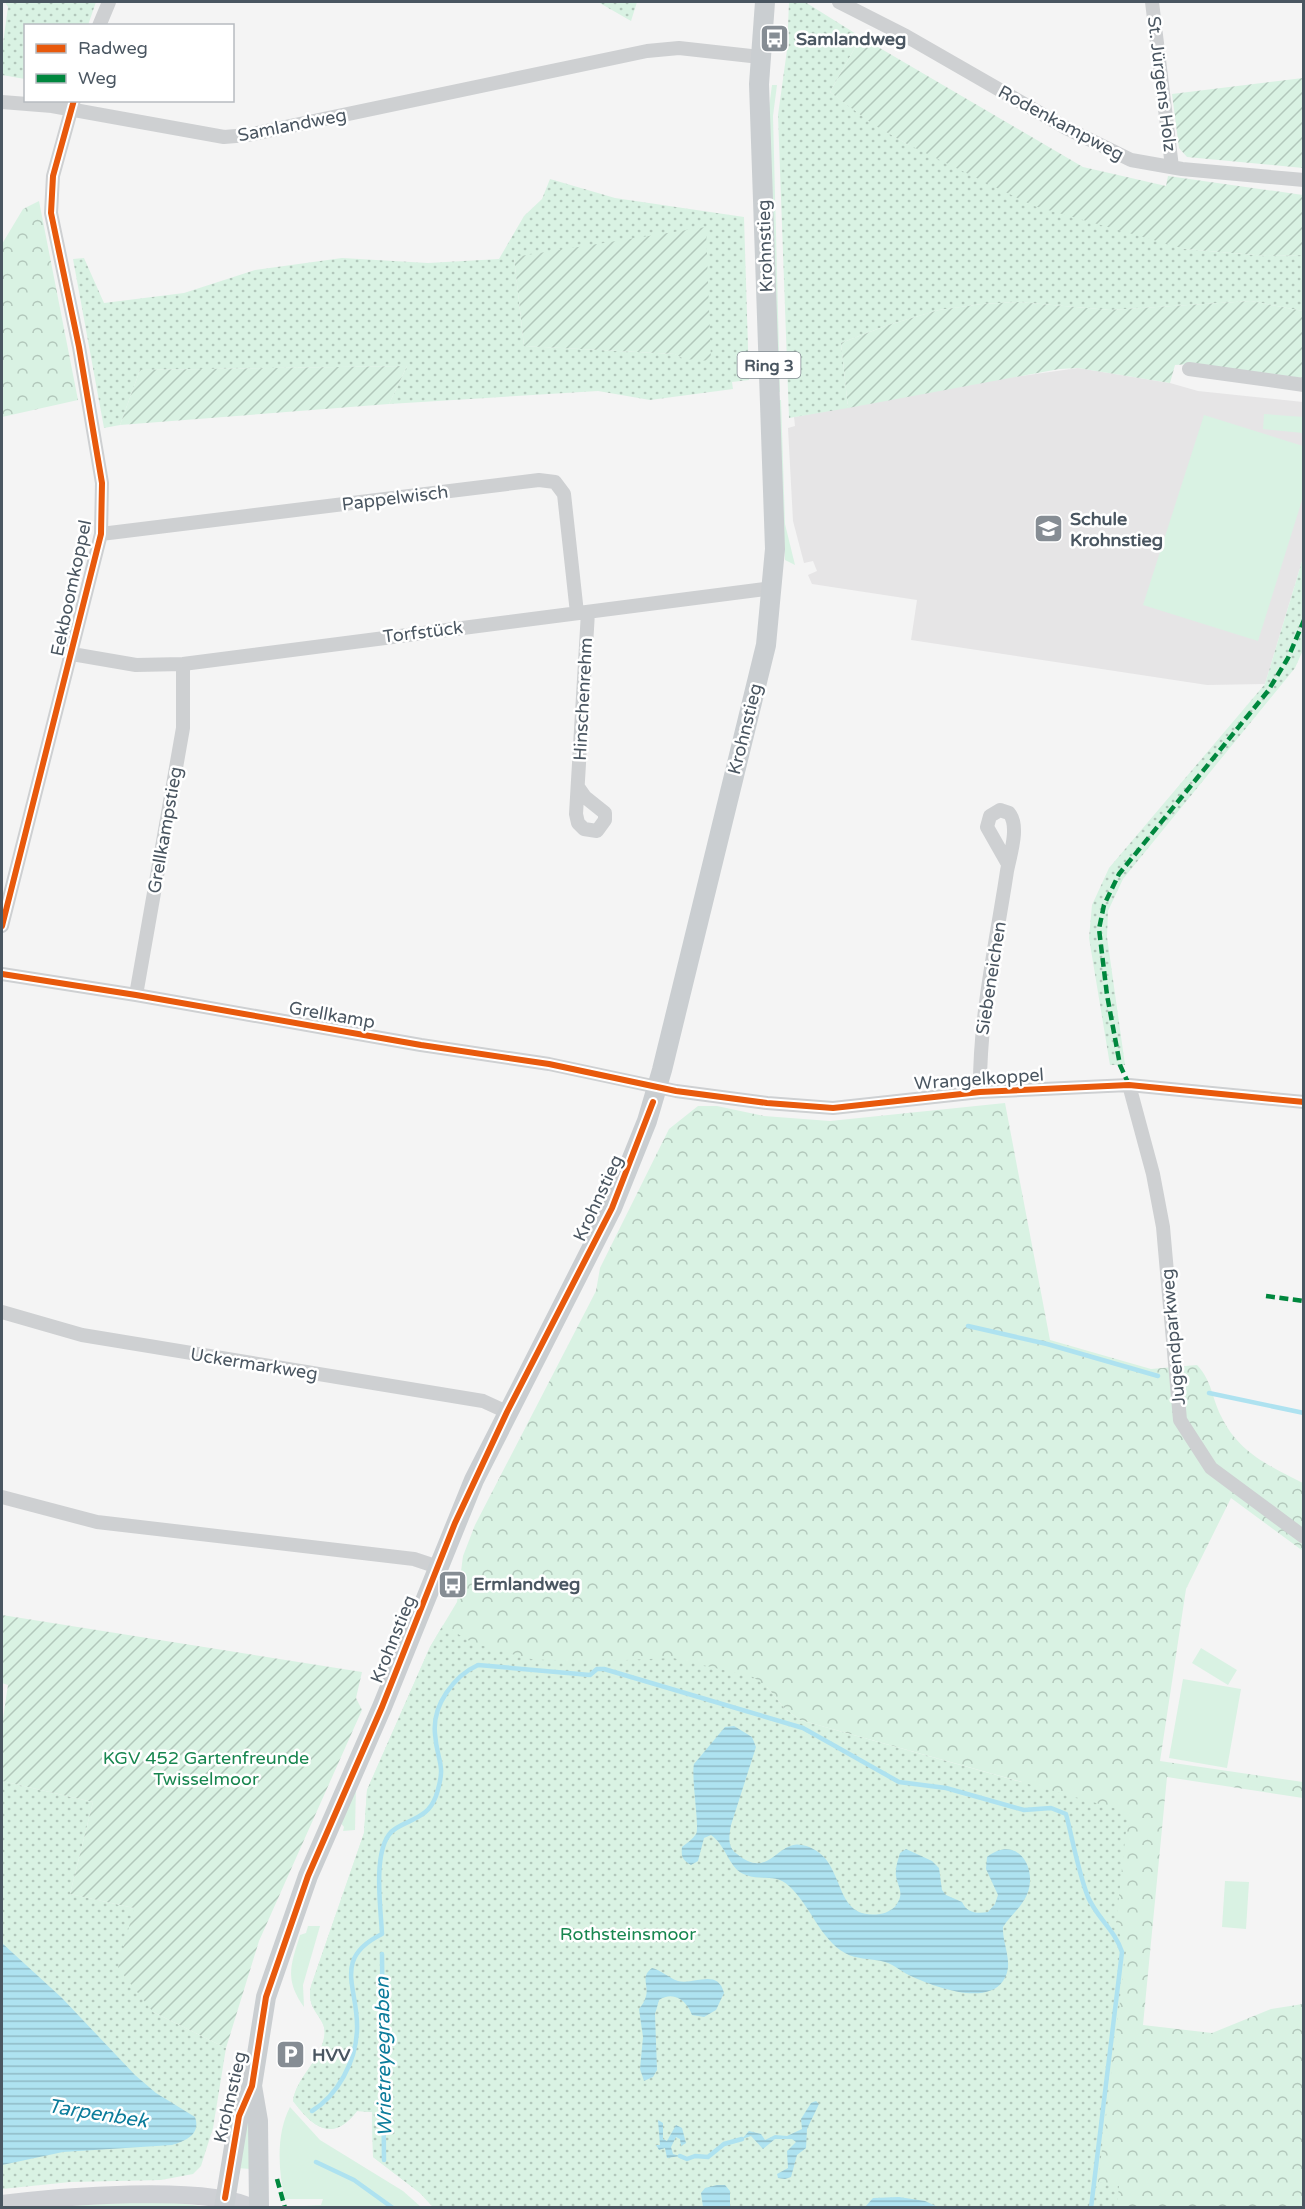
<svg xmlns="http://www.w3.org/2000/svg" width="1305" height="2209" viewBox="0 0 1305 2209" font-family="'Varela Round',sans-serif">
	<defs>
		<pattern id="forest-crowns" width="20" height="18" patternUnits="userSpaceOnUse" patternTransform="scale(1.5)"><rect width="20" height="18" fill="#d9f2e3"/><path d="M2 6a3 3 0 1 1 6 0M12 15a3 3 0 1 1 6 0" fill="none" stroke="#b2c7bb"/></pattern>
		<pattern id="park-dots" width="8" height="8" patternUnits="userSpaceOnUse" patternTransform="scale(1.5)"><rect width="8" height="8" fill="#d9f2e3"/><path d="M2 2h.1M6 6h.1" fill="none" stroke="#b2c7bb" stroke-width="1.8" stroke-linecap="round"/></pattern>
		<pattern id="garden-furrows" width="10" height="10" patternUnits="userSpaceOnUse" patternTransform="scale(1.5)"><rect width="10" height="10" fill="#d9f2e3"/><path d="M-1 1l2-2M0 10L10 0M9 11l2-2" fill="none" stroke="#b2c7bb"/></pattern>
		<pattern id="water-rules" width="6" height="5" patternUnits="userSpaceOnUse" patternTransform="scale(1.5)"><rect width="6" height="5" fill="#aee2f0"/><path d="M0 2.5h6" fill="none" stroke="#90bac6"/></pattern>
	</defs>
	<rect width="100%" height="100%" fill="#f4f4f4"/>
	<path fill="#e6e5e6" d="M1078,368l92,15 28,8 105,11v156l-38,126 -58,1 -296,-45 6,-40 -105,-16 -4,-9 9,-4 -4,-10 -9,2 -11,-42 -5,-93 7,-2 -1,-9 198,-37z"/>
	<path fill="#d9f2e3" d="M772,85h5l-4,31 7,276h-4l-8,-277z
		M777,400h4l4,124 10,41 -10,-5z
		M1264,414l39,3v16l-40,-4z
		M1204,415l99,31v51l-45,144 -115,-36z
		M1201,1648l36,22 -9,15 -36,-22z
		M1183,1679l58,10 -14,79 -58,-10z
		M356,1784l-1,46 -12,1 1,-4 -4,-5z
		M1225,1881l24,1 -3,47 -24,-2z
		M308,1926h12l-17,59 1,22c-20,-28 -13,-42 -4,-72l6,-2z
		M290,2107l30,33 83,51 18,16h-133l33,-2 2,-6h-38c-7,-29 -9,-65 5,-92z
		M249,2118l1,51 -12,-1 7,-48z
		M163,2201l52,7h-190z"/>
	<path fill="url(#forest-crowns)" d="M39,201l39,199 -76,17v-173l21,-35z
		M1005,1103l45,237 101,29 46,-4c15,16 15,33 24,51 17,36 48,50 82,67v68l-72,-53 -45,91 -26,172 143,21v16l-136,-21 -24,248 69,8 59,-24 32,-5v203h-312l31,-425 -222,-62 -16,-12 -17,-21 -334,520 -13,-14 -47,-36 -1,-45 -15,-1c-25,33 -45,15 -64,-10 3,-23 27,-40 31,-63 5,-21 -19,-25 -13,-52l53,-153 3,-43 63,-143 27,-45 6,-46 12,-31 121,-234 4,-23 69,-139 29,-23h19l47,10 66,5z"/>
	<path fill="url(#park-dots)" fill-rule="evenodd" d="M5,2h91l-8,23 -62,1 -1,53 -23,-4v-24l6,-44z
		M598,2h39l-6,19z
		M789,2h16l56,35 -31,55 45,33 32,19 278,105 82,7 36,-1v56l-52,-10 -141,9 -92,-8 -36,2 -43,6 -51,15 -47,18 7,65 -59,10 -11,-303 9,-65z
		M550,179l65,19 129,19 5,163 -17,2 1,7 -83,11 -52,-9 -209,13 18,-38 -267,4 -20,55 -16,3 -31,-169 11,-1 20,45 80,-10 71,-23 87,-12 86,5 71,-4 25,-43 18,-17zM514,257l170,102 -9,-5 -151,-8z
		M1303,558v92l-8,18 -172,211 -15,32 -1,26 18,128h-15l-21,-127 3,-33 17,-37 156,-184z
		M443,1625l30,18 58,16 48,3 94,-4 80,19 14,10 17,21 16,12 328,92 -12,112 10,28 -28,230 21,4 -2,21h-684l-13,-14 -47,-36 -1,-45 -15,-1c-25,33 -45,15 -64,-10 3,-23 27,-40 31,-63 5,-21 -19,-25 -13,-52l53,-153 3,-43 63,-143z
		M2,1781l91,21 -23,92 64,14 19,104 73,36 -13,80 -12,38 -8,8 -32,6 -91,2 -68,7z"/>
	<path fill="url(#garden-furrows)" d="M861,37l222,130 83,19 2,-10 135,19v60l-36,1 -82,-7 -151,-43 -127,-62 -33,-19 -44,-33z
		M1303,78v90l-116,-11 -8,-9 -7,-54z
		M706,227l5,134 -27,-2 -9,-5 -151,-8 -10,-89z
		M1251,301l52,10v67l-113,-14 -15,1 -5,18 -92,-15 -19,1 -211,39 -7,-65 47,-18 51,-15 43,-6 36,-2 92,8z
		M407,366l-18,38 -269,21 20,-55z
		M2,1615l360,57 -6,26 6,12 -103,231 -33,107 -73,-36 -35,-44 16,-60 -64,-14 23,-92 -91,-21v-56l6,-40 -6,-2z"/>
	<path fill="url(#water-rules)" d="M734,1726l18,11 4,10 -25,78c-2,11 -4,22 6,29 32,27 41,-15 65,-9 48,10 26,76 78,69 7,-1 15,-5 18,-12 6,-10 -1,-17 -2,-26 -1,-8 2,-16 4,-23l6,-4 26,12 7,7 3,22 4,5 16,7c5,11 15,12 26,10l7,-8 3,-9 -12,-26 1,-12c28,-22 50,7 41,35 -5,14 -17,23 -25,35 -1,18 12,37 0,54 -17,25 -68,6 -90,-4 -10,-4 -18,-12 -28,-15 -13,-4 -29,-2 -40,-9 -25,-14 -35,-48 -56,-67 -13,-13 -27,-5 -43,-11 -17,-5 -19,-29 -35,-40l-7,3 -6,23 -7,4c-9,-5 -10,-9 -9,-18 5,-4 11,-8 14,-13 4,-6 -5,-56 -2,-70l31,-37z
		M2,1943l60,55 73,77 21,18 39,24c6,17 -9,24 -23,28l-109,7 -61,13z
		M652,1968c9,2 17,10 26,13 16,4 40,-13 46,12l-8,17 -12,7 -12,-2c-5,-14 -18,-25 -33,-15l-4,14 2,56 -4,7 -9,4 -4,-12 3,-32 -4,-28c3,-4 6,-8 7,-13 3,-11 -6,-19 6,-28z
		M816,2101l3,3 -12,25 -1,19 -9,7 -6,22 -6,2 -7,-1 -1,-4 11,-6 -1,-17 9,-9 -4,-3h-17l-12,10 -12,-13 -9,3 7,-8 12,3 4,6 10,-5 12,1 15,-7 -1,-10 10,-16z
		M658,2120l5,3v16l4,2 9,-16 6,3 4,15 -5,3 -1,-7 -4,-2 -5,10 2,7 7,2 -13,2 -2,-10 -6,2 -3,-5h4z
		M717,2185h8l5,6v16h-27l-2,-14 4,-5z
		M899,2197l26,4 13,6h-73l8,-9z"/>
	<g fill="none" stroke-linecap="round" stroke-linejoin="round">
		<path stroke="#aee2f0" stroke-width="4.5" d="M968,1326l79,18 111,32
			M1209,1393l95,20
			M382,1954l2,206
			M312,2111c26,-16 44,-50 45,-81 2,-42 -26,-71 25,-96 -1,-25 -11,-90 13,-105 17,-11 33,-11 41,-33 11,-34 1,-32 -1,-62 -3,-29 19,-58 43,-69l112,10 7,-6h7l199,59 96,54 47,6 78,22 27,-2 15,6c7,27 12,57 22,83 9,21 27,33 34,55l-31,256
			M680,2156l7,3 8,-3 13,1 16,-13 18,-5
			M316,2162l38,18 39,28"/>
		<path stroke="#ced0d2" stroke-width="14" d="M839,2l67,34 160,92 65,32 51,9 122,11
			M1152,2l20,165
			M99,26l10,-24
			M2,102l50,4 172,31 24,-2 399,-84 32,-3 81,9
			M1189,369l115,16
			M101,534l438,-54 16,2 9,12 13,119
			M72,654l64,11 47,-1 590,-76
			M578,787l7,10 20,16v7l-8,11 -13,-2 -6,-6 -2,-9 12,-202
			M2,926l99,-392 1,-51 -23,-136 -28,-134 2,-37 21,-76
			M2,974l134,21 285,50 128,19 127,27 91,12 66,5 147,-16 149,-7 175,17
			M136,995l47,-267v-64
			M1129,1085l24,89 10,53 17,193 31,48 93,69
			M980,1092c-1,-74 16,-148 27,-221 3,-16 13,-45 2,-58l-9,-3 -10,6 -3,11 21,37
			M2,1312l80,23 401,66 24,11
			M2,1497l95,25 317,37 24,8"/>
		<path stroke="#ced0d4" stroke-width="18" d="M2,2204c54,-7 205,-20 250,4"/>
		<path stroke="#caced1" stroke-width="20" d="M252,2086l6,35 1,87
			M224,2208l15,-92 13,-30 14,-89 42,-121 74,-169 92,-227 138,-272 35,-87 15,-51 104,-425 9,-96 -16,-465 6,-82"/>
		<path stroke="#00873e" stroke-width="4.5" stroke-dasharray="9 4.5" stroke-linecap="butt" d="M1129,1085l-9,-20 -13,-70 -8,-66 5,-24 15,-31 149,-183 20,-33 16,-38
			M1266,1296l38,5
			M277,2179l8,29"/>
		<defs>
			<path id="cycleway" d="M2,926l99,-392 1,-51 -23,-136 -28,-134 2,-37 21,-76
				M2,974l134,21 285,50 128,19 127,27 91,12 66,5 147,-16 149,-7 175,17
				M225,2198l14,-82 13,-30 14,-89 42,-121 74,-169 73,-184 52,-111 105,-204 41,-106"/>
		</defs>
		<use href="#cycleway" stroke="#fff" stroke-width="10"/>
		<use href="#cycleway" stroke="#e8590c" stroke-width="6"/>
	</g>
	<defs>
		<symbol id="bus-square" viewBox="-11 -11 22 22"><rect x="-9" y="-9" width="18" height="18" rx="4" fill="#868d94" stroke="#fff"/><path d="M-5-6H5V4H4V6H2V4H-2V6H-4V4H-5ZM-3.5-4V0h7V-4ZM-3.5 1.2v1.5H-2V1.2ZM2 1.2v1.5H3.5V1.2Z" fill="#fff"/></symbol>
		<symbol id="school-square" viewBox="-11 -11 22 22"><rect x="-9" y="-9" width="18" height="18" rx="4" fill="#868d94" stroke="#fff"/><path d="M0-5L7-2L0 1L-7-2ZM-4 1L0 2.5L4 1V4Q0 6-4 4Z" fill="#fff"/></symbol>
		<symbol id="parking-square" viewBox="-11 -11 22 22"><rect x="-9" y="-9" width="18" height="18" rx="4" fill="#868d94" stroke="#fff"/><path d="M-3.5-5.5H1a3.5 3.5 0 0 1 0 7H-1V5.5H-3.5ZM-1-3.4V-.6H.8a1.4 1.4 0 0 0 0-2.8Z" fill="#fff"/></symbol>
	</defs>
	<g fill-rule="evenodd">
		<use href="#bus-square" x="758" y="22" width="33" height="33"/>
		<use href="#school-square" x="1032" y="512" width="33" height="33"/>
		<use href="#bus-square" x="436" y="1568" width="33" height="33"/>
		<use href="#parking-square" x="274" y="2038" width="33" height="33"/>
	</g>
	<g text-anchor="middle" stroke-width="5" stroke-linejoin="round" paint-order="stroke">
		<rect fill="#fff" stroke="#808990" stroke-width="1.5" x="737.5" y="352" width="63" height="26" rx="4.5"/>
		<g font-size="16" font-weight="bold" fill="#4a5661">
			<text x="769" y="371">Ring 3</text>
		</g>
		<g font-size="18" font-weight="bold" fill="#4a5661" stroke="#fff" text-anchor="start">
			<text x="796" y="45">Samlandweg</text>
			<text x="1070" y="525">Schule<tspan x="1070" dy="21">Krohnstieg</tspan></text>
			<text x="473" y="1590">Ermlandweg</text>
			<text x="312" y="2061">HVV</text>
		</g>
		<g font-size="18" fill="#4a5661" stroke="#fff">
			<text transform="translate(1162 84) rotate(83)" y="6">St. Jürgens Holz</text>
			<text transform="translate(1061 123) rotate(28)" y="6">Rodenkampweg</text>
			<text transform="translate(292 125) rotate(-11)" y="6">Samlandweg</text>
			<text transform="translate(765 246) rotate(-92)" y="6">Krohnstieg</text>
			<text transform="translate(395 498) rotate(-7)" y="6">Pappelwisch</text>
			<text transform="translate(71 588) rotate(-78)" y="6">Eekboomkoppel</text>
			<text transform="translate(423 632) rotate(-7)" y="6">Torfstück</text>
			<text transform="translate(583 699) rotate(-87)" y="6">Hinschenrehm</text>
			<text transform="translate(745 729) rotate(-76)" y="6">Krohnstieg</text>
			<text transform="translate(165 830) rotate(-80)" y="6">Grellkampstieg</text>
			<text transform="translate(991 978) rotate(-81)" y="6">Siebeneichen</text>
			<text transform="translate(332 1015) rotate(10)" y="6">Grellkamp</text>
			<text transform="translate(979 1079) rotate(-4)" y="6">Wrangelkoppel</text>
			<text transform="translate(598 1198) rotate(-65)" y="6">Krohnstieg</text>
			<text transform="translate(1173 1337) rotate(-95)" y="6">Jugendparkweg</text>
			<text transform="translate(254 1364) rotate(9)" y="6">Uckermarkweg</text>
			<text transform="translate(393 1639) rotate(-68)" y="6">Krohnstieg</text>
			<text transform="translate(230 2097) rotate(-77)" y="6">Krohnstieg</text>
		</g>
		<g font-size="18" fill="#17864f" stroke="#fff">
			<text x="206" y="1764">KGV 452 Gartenfreunde<tspan x="206" dy="21">Twisselmoor</tspan></text>
			<text x="628" y="1940">Rothsteinsmoor</text>
		</g>
		<g font-size="20" font-style="italic" fill="#0c7c9b" stroke="#fff">
			<text transform="translate(383 2057) rotate(-91)" y="7">Wrietreyegraben</text>
			<text transform="translate(98 2113) rotate(9)" y="7">Tarpenbek</text>
		</g>
	</g>
	<rect width="1305" height="2209" fill="none" stroke="#4a5661" stroke-width="6"/>
	<rect x="24" y="24" width="210" height="78" fill="#ffffff" stroke="#b7bbc0" stroke-width="1.5"/>
	<rect x="36" y="44" width="30" height="9" fill="#e8590c" stroke="#b7bbc0" stroke-width="1.5"/>
	<text x="78" y="54" font-size="18" fill="#4a5661">Radweg</text>
	<rect x="36" y="74" width="30" height="9" fill="#00873e" stroke="#b7bbc0" stroke-width="1.5"/>
	<text x="78" y="84" font-size="18" fill="#4a5661">Weg</text>
</svg>
